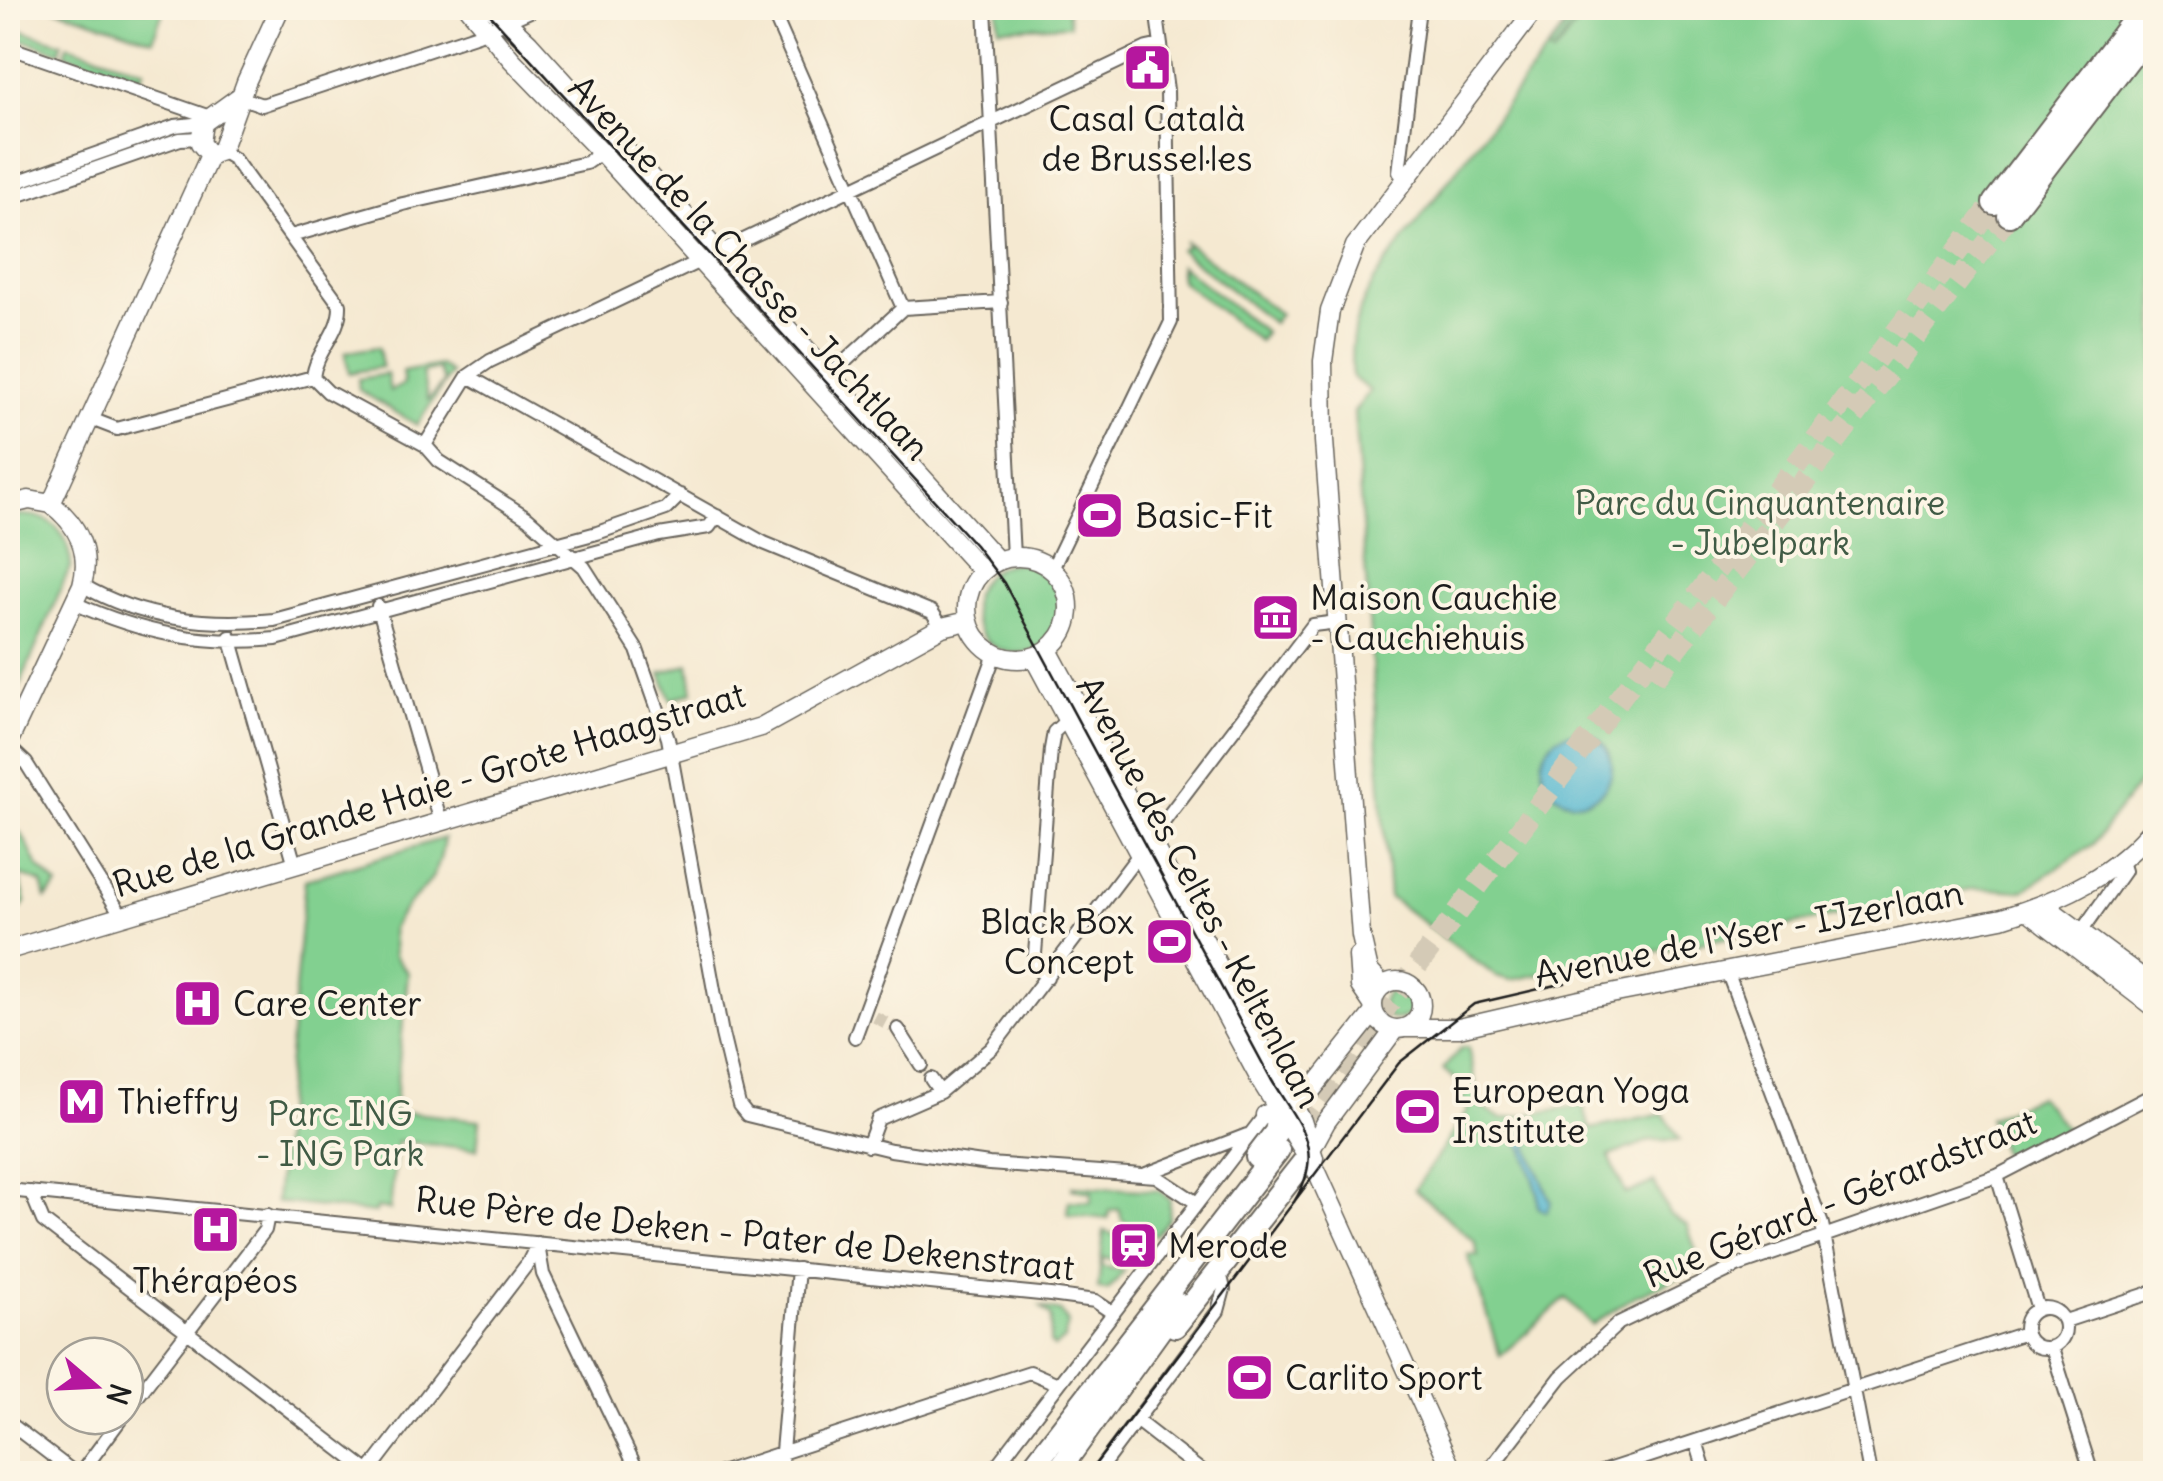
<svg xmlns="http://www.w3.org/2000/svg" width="2163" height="1481" viewBox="0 0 2163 1481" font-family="Delius,sans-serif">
	<rect width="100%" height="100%" fill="#fcf5e5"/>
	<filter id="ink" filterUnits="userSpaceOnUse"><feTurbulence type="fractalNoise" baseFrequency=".01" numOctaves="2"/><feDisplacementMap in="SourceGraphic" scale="20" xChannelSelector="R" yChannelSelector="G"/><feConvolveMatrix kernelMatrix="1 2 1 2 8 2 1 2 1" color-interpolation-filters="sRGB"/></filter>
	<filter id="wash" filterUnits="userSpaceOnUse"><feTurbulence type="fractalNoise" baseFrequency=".0048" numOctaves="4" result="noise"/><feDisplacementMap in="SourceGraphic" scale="40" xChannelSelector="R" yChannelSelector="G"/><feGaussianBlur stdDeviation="2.25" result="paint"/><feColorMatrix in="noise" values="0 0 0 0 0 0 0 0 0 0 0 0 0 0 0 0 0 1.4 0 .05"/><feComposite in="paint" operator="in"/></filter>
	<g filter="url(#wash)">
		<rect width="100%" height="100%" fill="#f5e9d1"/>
		<path fill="#82d090" stroke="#4f7656" stroke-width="2.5" fill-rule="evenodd" d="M53,8h111l-11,32z
			M998,8h69l2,17 -70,3z
			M1579,8h552l24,27v727l-62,82 -64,43 -8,4 -45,-3 -465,92 -15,-4 -107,-79 -35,-485 16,-21 -18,-14c-4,-43 7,-75 31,-110z
			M8,26l54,17 -2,9 -52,-17z
			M68,45l76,25 -3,8 -76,-24z
			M1184,241l96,73 -7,9 -93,-73 7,-4z
			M1180,265l85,67 -6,9 -79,-61z
			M379,347l3,20 -33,6 -4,-21z
			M440,365l11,8 -34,52 -58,-35 -1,-11 29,-5 3,17 14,-7 -2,-12zM438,369l6,13 -16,18 -6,-27z
			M21,515c32,-1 48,20 50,50l-63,148v-194z
			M973 608a45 45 0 1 1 90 0a45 45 0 1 1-90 0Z
			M689,664l4,28 -22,8 -10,-27z
			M8,824l14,10 16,32 20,20 -12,12 -4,-15 -24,-9 8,28 -10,12h-8z
			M444,838c-6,57 -36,54 -52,91l2,27 14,17 -14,138 86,9 -3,29 -80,-8 -7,69 -14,-2 -1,5 -99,-11 29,-322z
			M1382 1005a15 15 0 1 1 30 0a15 15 0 1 1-30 0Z
			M1462,1047h6l12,59 22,13 81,-14 7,24 74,-15 16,26h-29l-42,16 17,38 28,-12 15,32 18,11 15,43 -67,28 -43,29 -26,-27 -66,58 -32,-101 10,1 -4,-15 -59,-51 53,-80 -6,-13 4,-8 -23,-20z
			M2038,1096l29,33 -62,31 -16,-42z
			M1073,1186l87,5 10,9 -1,18 -14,18 -33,-16 -3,-11 -10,2 -1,8 -40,-4 1,-14 22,1 1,-10 -20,-3z
			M1104,1231l28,10 6,9 -9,11 -26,-3 -1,8 22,5 -16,19 -10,-1z
			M1041,1307l20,5 7,11 -4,17 -10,7 -4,-4 1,-26z"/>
		<path fill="#69b27a" stroke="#42674b" stroke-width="2.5" d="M1579,8h10l-36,47 -6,-5z"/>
		<path fill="#50b5cf" stroke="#366876" stroke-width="2.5" d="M1542 767a35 35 0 1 1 70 0a35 35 0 1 1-70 0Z
			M1528,1131l6,7 -6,8 23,56 -5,10 -8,-5v-14l-15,-45 -10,-8z"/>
	</g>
	<g filter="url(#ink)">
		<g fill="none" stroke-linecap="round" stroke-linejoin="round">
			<path stroke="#d4cab6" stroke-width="12" stroke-dasharray="12 6" stroke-linecap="butt" d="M875,1017l23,12"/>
			<path stroke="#d4cab6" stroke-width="22" stroke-dasharray="22 11" stroke-linecap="butt" d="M1654,678l355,-463
				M1278,1150l716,-947"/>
			<defs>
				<path id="street" d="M771,8l132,300
					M985,8l28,549
					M8,47l199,69
					M239,97l23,8 216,-71 59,-26
					M221,151l13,8 106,146c1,27 -24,46 -27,72
					M1405,179l-6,-7 20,-164
					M8,185l167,-59 28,-3
					M8,199l172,-60 19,-1
					M291,236l112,-32 183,-41 19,-13
					M468,376l296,167 168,69 10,15
					M313,377l15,15 97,53 43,-69 22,-15 657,-313 14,-3
					M826,379l77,-71 98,-6
					M91,419l26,10 196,-52
					M425,445l14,16 89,57 56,49 53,83 31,88 54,296 17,71 8,10 144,35 98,14 167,12 41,27
					M1052,569l119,-247 -4,-232 -11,-82
					M82,585c60,35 125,41 192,35l323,-87 69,-24 14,-14
					M74,603c67,30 128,43 202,36l383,-104 50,-8 8,-11
					M378,606l63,216
					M230,637l65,228
					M8,746l18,17 96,153
					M2081,932l43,-61 -3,-10
					M1727,971l95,253 48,250
					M1047,977l-13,-10 17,-218 3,-17 16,-15
					M898,1029l23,36
					M855,1037l140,-383
					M931,1079l9,13
					M868,1146l10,-27 62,-27 52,-44 321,-423 25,-3
					M1146,1174l101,-39
					M1997,1176l41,133
					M8,1190l1042,105 45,6 18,12
					M31,1192l12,29 329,253
					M538,1245l5,29 96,200
					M2025 1328a20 20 0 1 1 40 0a20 20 0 1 1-40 0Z
					M2065,1321l91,-30
					M2052,1348l40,126
					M125,1413l140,-183 3,-15
					M1137,1421l68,53
					M8,1422l68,52
					M1696,1441l10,33
					M80,1474l43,-58
					M367,1474l161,-211 10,-20
					M717,1474l313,-102 28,12
					M780,1474l18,-205
					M990,1474l275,-359
					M1096,1474l122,-163 6,-22 -4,-17
					M1486,1474l75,-97 58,-54 118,-57 260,-90 159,-83
					M1595,1474l430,-141"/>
				<path id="secondary" d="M469,8l43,52 90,93 380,418
					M492,8l37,35 469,518
					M210,155l-10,-12 3,-20 36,-26
					M51,504l159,-349 11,-4 25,-69 34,-74
					M8,505l21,-5 22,4c27,20 40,48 31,81l-74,158
					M967 608a51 51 0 1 1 102 0a51 51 0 1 1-102 0Z
					M1048,650l254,471 12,37
					M1034,658l227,423 56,91 137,302
					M2044,905l112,83
					M2027,910l129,99
					M8,950l753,-223 181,-100 26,-6
					M1358,956l2,30 13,19
					M1373 1005a24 24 0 1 1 48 0a24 24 0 1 1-48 0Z
					M1383,986l-14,-15 -8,-35 -37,-495 -1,-80 7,-50 25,-65 181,-238
					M1404,1028h55l121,-28 422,-82c61,-19 114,-43 154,-94
					M1265,1115l42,-19 67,-84
					M1309,1153l17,-31 69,-93"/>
				<path id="highway" d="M1994,203l149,-195
					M2009,215l147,-192
					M1257,1157l19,-25 4,-20
					M1175,1326l132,-168
					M1027,1474l251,-324
					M1056,1474l122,-170"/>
			</defs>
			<use href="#street" stroke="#68645b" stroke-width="16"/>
			<use href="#secondary" stroke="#68645b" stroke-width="21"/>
			<use href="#highway" stroke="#68645b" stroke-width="26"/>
			<use href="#street" stroke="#fff" stroke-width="12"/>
			<use href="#secondary" stroke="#fff" stroke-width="18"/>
			<use href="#highway" stroke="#fff" stroke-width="22"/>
			<path stroke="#1c1c1c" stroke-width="2.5" d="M484,8l491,537 29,38 267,496c27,46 56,69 23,123
				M1088,1474l311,-411 75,-59 91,-21"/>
		</g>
	</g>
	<defs>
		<symbol id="civic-square" viewBox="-11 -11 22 22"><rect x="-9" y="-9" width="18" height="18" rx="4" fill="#b5179e" stroke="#fcf5e5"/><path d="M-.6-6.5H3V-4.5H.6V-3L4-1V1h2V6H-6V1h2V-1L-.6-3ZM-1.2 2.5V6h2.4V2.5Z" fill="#fff"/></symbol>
		<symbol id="stadium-square" viewBox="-11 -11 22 22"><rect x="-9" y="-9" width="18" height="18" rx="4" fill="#b5179e" stroke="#fcf5e5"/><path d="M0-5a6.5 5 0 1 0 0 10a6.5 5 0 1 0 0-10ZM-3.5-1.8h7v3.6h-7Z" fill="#fff"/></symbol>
		<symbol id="museum-square" viewBox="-11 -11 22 22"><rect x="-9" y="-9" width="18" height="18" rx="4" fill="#b5179e" stroke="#fcf5e5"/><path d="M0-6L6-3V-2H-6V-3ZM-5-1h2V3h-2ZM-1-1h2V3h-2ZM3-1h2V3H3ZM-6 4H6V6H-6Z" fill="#fff"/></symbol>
		<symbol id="hospital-square" viewBox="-11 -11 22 22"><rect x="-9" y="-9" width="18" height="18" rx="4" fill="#b5179e" stroke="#fcf5e5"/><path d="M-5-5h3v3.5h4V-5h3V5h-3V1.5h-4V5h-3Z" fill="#fff"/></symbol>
		<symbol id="metro-square" viewBox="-11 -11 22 22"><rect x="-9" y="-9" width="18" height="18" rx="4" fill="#b5179e" stroke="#fcf5e5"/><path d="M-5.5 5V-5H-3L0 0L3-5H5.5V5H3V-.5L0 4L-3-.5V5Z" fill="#fff"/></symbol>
		<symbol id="station-square" viewBox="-11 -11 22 22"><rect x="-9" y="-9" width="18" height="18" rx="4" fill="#b5179e" stroke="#fcf5e5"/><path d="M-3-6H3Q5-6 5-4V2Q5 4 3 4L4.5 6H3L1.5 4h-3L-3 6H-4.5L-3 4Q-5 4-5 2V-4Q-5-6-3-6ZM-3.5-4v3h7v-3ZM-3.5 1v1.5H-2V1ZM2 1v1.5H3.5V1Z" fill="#fff"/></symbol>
	</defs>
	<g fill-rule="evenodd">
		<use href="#civic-square" x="1120" y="40" width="55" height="55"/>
		<use href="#stadium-square" x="1072" y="488" width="55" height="55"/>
		<use href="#museum-square" x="1248" y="590" width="55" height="55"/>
		<use href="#stadium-square" x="1142" y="914" width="55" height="55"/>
		<use href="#hospital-square" x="170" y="976" width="55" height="55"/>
		<use href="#metro-square" x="54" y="1074" width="55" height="55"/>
		<use href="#stadium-square" x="1390" y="1084" width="55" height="55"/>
		<use href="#hospital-square" x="188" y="1202" width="55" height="55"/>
		<use href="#station-square" x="1106" y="1218" width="55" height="55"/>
		<use href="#stadium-square" x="1222" y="1350" width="55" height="55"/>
	</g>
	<g text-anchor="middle" stroke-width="8" stroke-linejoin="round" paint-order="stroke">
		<g font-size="35" fill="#1c1c1c" stroke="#fcf5e5" text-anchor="start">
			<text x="1147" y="131" text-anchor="middle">Casal Català<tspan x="1147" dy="40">de Brussel·les</tspan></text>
			<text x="1135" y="528">Basic-Fit</text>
			<text x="1310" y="610">Maison Cauchie<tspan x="1310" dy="40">- Cauchiehuis</tspan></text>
			<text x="1134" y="934" text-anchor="end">Black Box<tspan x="1134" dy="40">Concept</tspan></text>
			<text x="233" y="1016">Care Center</text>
			<text x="1452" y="1103">European Yoga<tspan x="1452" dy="40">Institute</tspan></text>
			<text x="117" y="1114">Thieffry</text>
			<text x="1168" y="1258">Merode</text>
			<text x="215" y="1293" text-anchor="middle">Thérapéos</text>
			<text x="1285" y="1390">Carlito Sport</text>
		</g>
		<g font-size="35" fill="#1c1c1c" stroke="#fcf5e5">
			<text transform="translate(749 268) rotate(47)" y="12">Avenue de la Chasse - Jachtlaan</text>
			<text transform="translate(429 790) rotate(-17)" y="12">Rue de la Grande Haie - Grote Haagstraat</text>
			<text transform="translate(1199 892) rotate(62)" y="12">Avenue des Celtes - Keltenlaan</text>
			<text transform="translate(1749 934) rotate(-11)" y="12">Avenue de l'Yser - IJzerlaan</text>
			<text transform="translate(1840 1199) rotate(-22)" y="12">Rue Gérard - Gérardstraat</text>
			<text transform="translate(745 1234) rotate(6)" y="12">Rue Père de Deken - Pater de Dekenstraat</text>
		</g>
		<g font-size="35" fill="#405b45" stroke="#fcf5e5">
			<text x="1760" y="515">Parc du Cinquantenaire<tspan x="1760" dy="40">- Jubelpark</tspan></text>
			<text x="340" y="1126">Parc ING<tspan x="340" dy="40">- ING Park</tspan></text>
		</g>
	</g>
	<rect width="2163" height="1481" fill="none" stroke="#fcf5e5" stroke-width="40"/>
	<g transform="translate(95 1386) rotate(109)"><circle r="48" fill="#fcf5e5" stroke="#a29e95" stroke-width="2.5"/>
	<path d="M0-8L18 38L0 25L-18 38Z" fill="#b5179e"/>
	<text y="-15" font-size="28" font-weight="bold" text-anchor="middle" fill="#1c1c1c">N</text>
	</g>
</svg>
